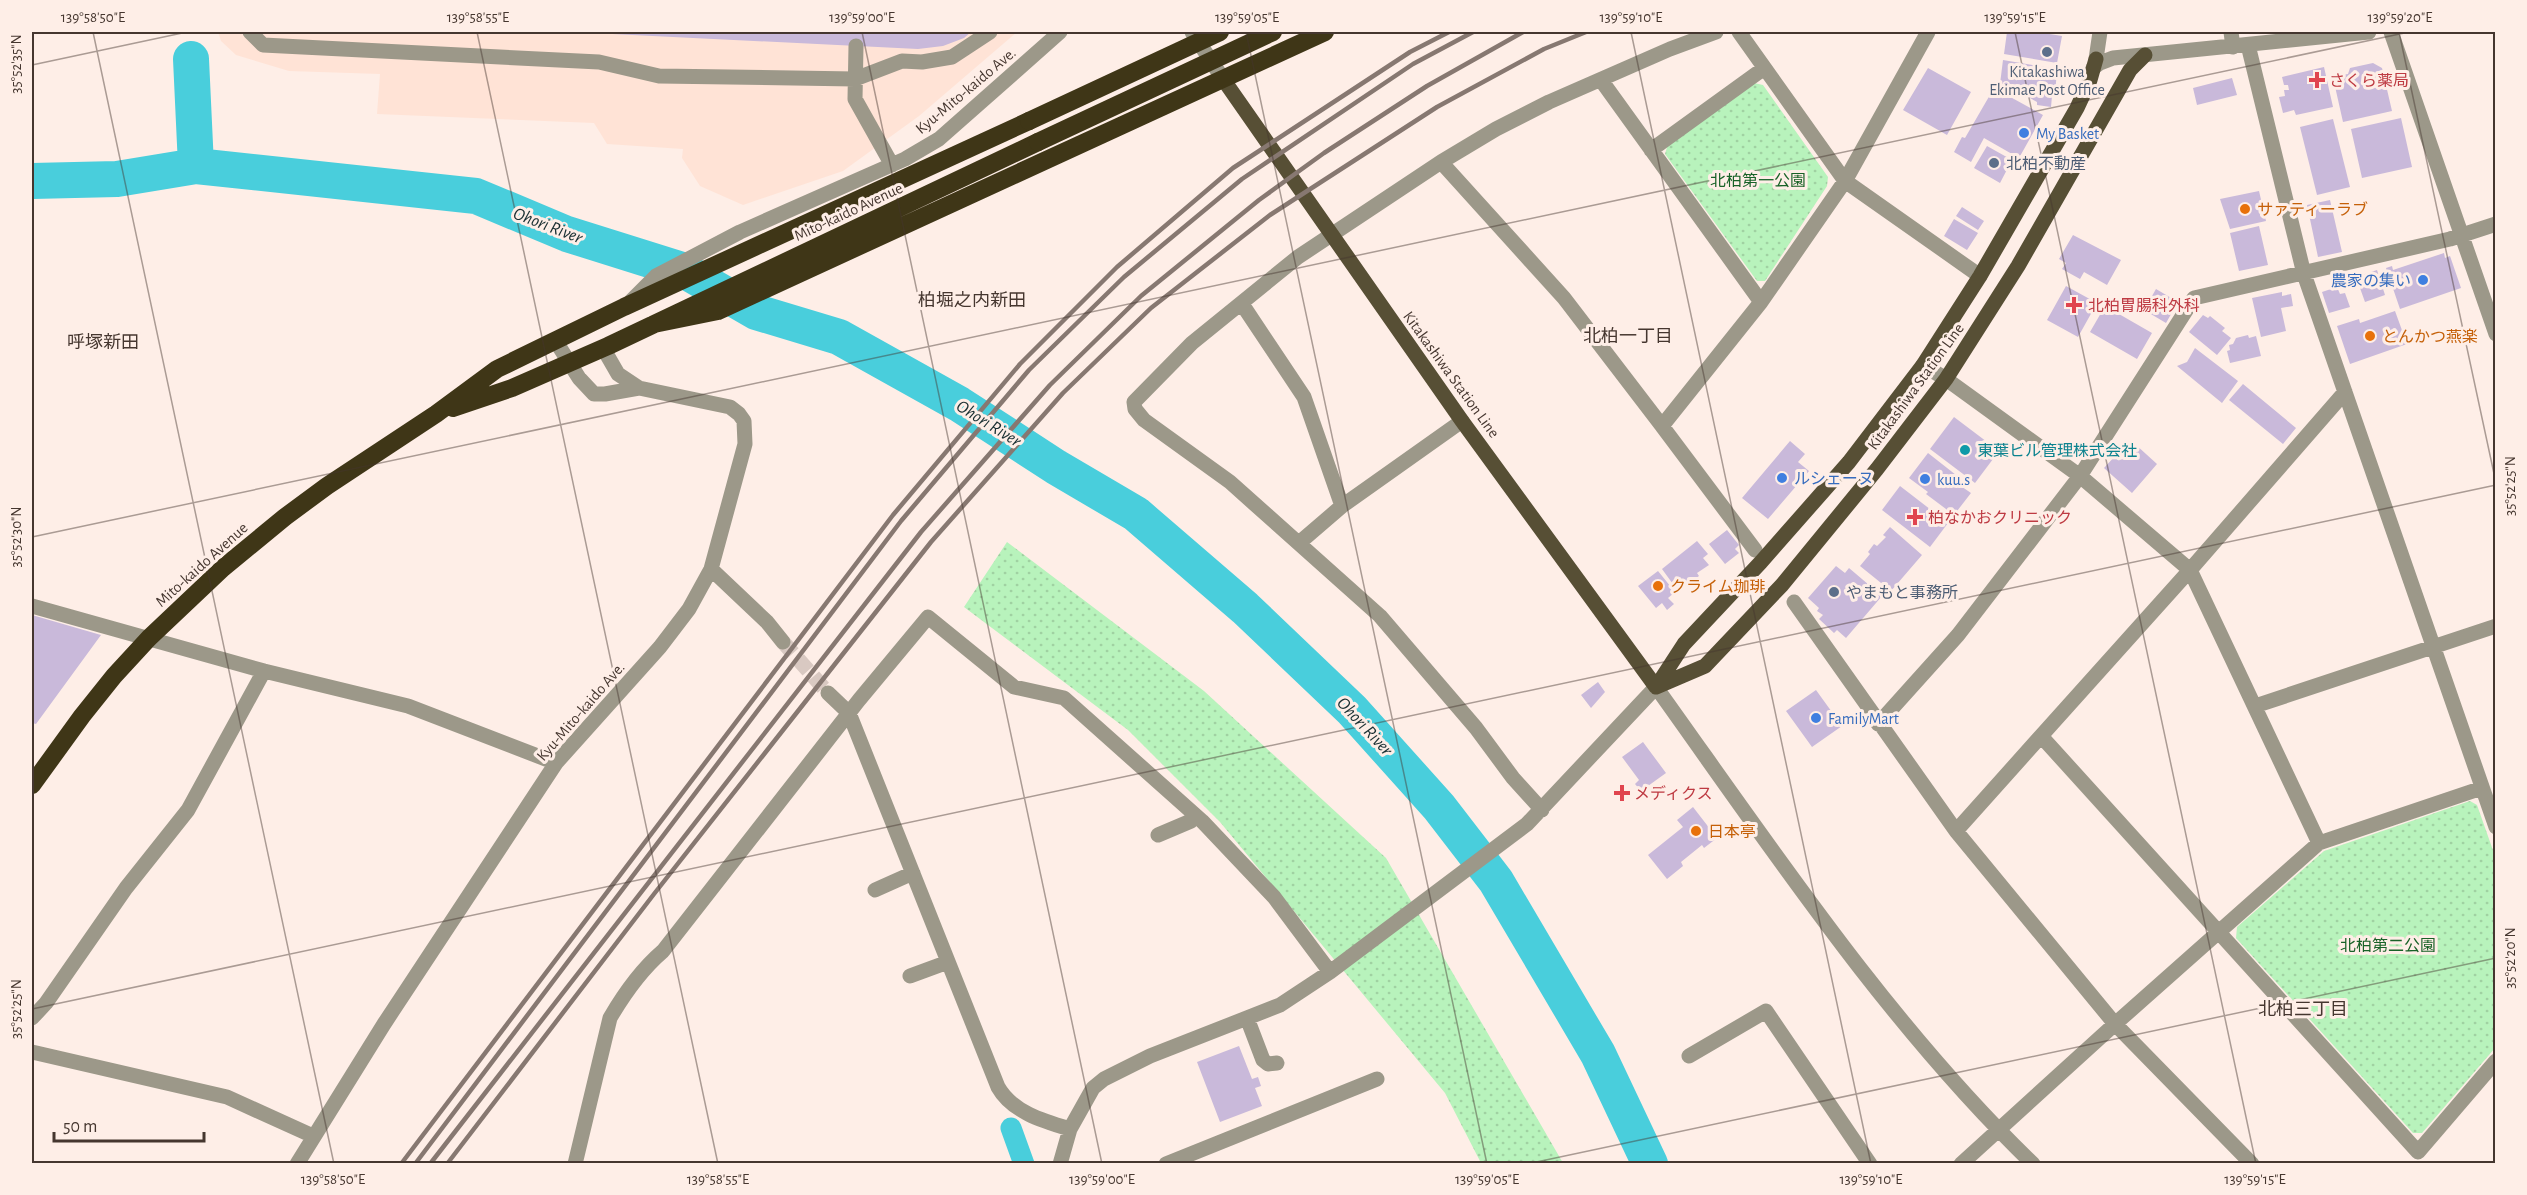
<svg xmlns="http://www.w3.org/2000/svg" width="2527" height="1195" viewBox="0 0 2527 1195" font-family="'Alegreya Sans','Noto Sans JP',sans-serif">
	<defs>
		<pattern id="park-dots" width="8" height="8" patternUnits="userSpaceOnUse" patternTransform="scale(1.5)"><rect width="8" height="8" fill="#b8f3bc"/><path d="M2 2h.1M6 6h.1" fill="none" stroke="#a0d1a2" stroke-width="1.8" stroke-linecap="round"/></pattern>
	</defs>
	<rect width="100%" height="100%" fill="#feeee7"/>
	<path fill="#ffe3d6" d="M218,32h799l-98,84 -76,55 -100,34 -43,-19 -18,-28 1,-9 -76,-5 -13,-21 -217,-9 3,-40 -91,-3 -53,-16 -15,-14z"/>
	<path fill="url(#park-dots)" d="M1754,83l9,2 65,92 -1,9 -62,95h-8l-92,-127 3,-10z
		M1007,542l197,149 182,167 177,305h-82l-36,-70 -225,-271 -92,-92 -164,-123z
		M2470,801l7,4 18,51v192l-73,85h-9l-177,-195 1,-11 87,-76z"/>
	<g fill="none" stroke-linecap="round" stroke-linejoin="round">
		<path stroke="#49cedc" stroke-width="21" d="M1011,1128l13,36"/>
		<path stroke="#49cedc" stroke-width="36" d="M191,59l5,107
			M32,181l85,-2 79,-13 280,30 91,38 118,37 71,41 83,25 120,67 97,63 80,47 109,94 107,102 87,97 57,74 102,173 52,110"/>
	</g>
	<path fill="#c9b9da" d="M592,32h379l-7,6 -21,8 -25,3 -326,-16z
		M2007,32h30l25,4 -5,27 -53,-9z
		M2003,60l54,9 -2,27h-3l-1,11 -14,-2v-3l-7,-4 -7,-1 1,-5 -15,-2 -1,-5 -8,-1z
		M2373,63l9,5 10,43 -49,11 -9,-40 2,-6 12,-2 2,-6z
		M2324,67l9,40 -37,8 -2,-5 -11,3 -4,-16 6,-1 -1,-6h5l-1,-5h-4l-2,-8z
		M1928,68l43,24 -24,43 -44,-25z
		M2232,78l5,17 -40,10 -4,-17z
		M1994,88l49,27 -24,43 -35,-20 -13,24 -17,-10 8,-15 3,1z
		M2401,118l11,49 -50,11 -11,-49z
		M2333,119l17,68 -33,8 -17,-68z
		M1987,146l25,14 -12,23 -26,-15z
		M2259,191l7,30 -36,8 -10,-30z
		M2330,200l12,52 -24,5 -11,-52z
		M1962,207l22,14 -6,9 -22,-14z
		M1954,219l24,14 -11,17 -23,-14z
		M2259,226l9,39 -29,6 -9,-38z
		M2073,235l48,25 -14,25 -23,-13 -4,7 -18,-10 4,-6 -7,-4z
		M2444,253l1,5 5,-2 11,32 -61,21 -14,-41 6,-2 1,4z
		M2377,270l8,25 -20,7 -9,-25z
		M2066,286l31,17 -19,34 -31,-17z
		M2337,287l3,7 5,-1 5,14 -21,6 -7,-21z
		M2156,289l22,13 -12,21 -22,-13z
		M2282,292v4l9,-2 2,12 -12,2 5,23 -25,6 -9,-39z
		M2105,306l47,27 -15,26 -47,-27z
		M2395,311l12,33 -57,20 -13,-38 22,-7 1,4z
		M2203,315l5,3 2,-2 15,12 -3,3 9,7 -14,17 -28,-23z
		M2248,335l1,3 7,-2 5,20 -31,7 -3,-12 3,-1 -1,-5 4,-1 3,-6z
		M2195,348l43,33 -16,22 -45,-37 10,-4z
		M2243,384l53,44 -13,16 -54,-44z
		M1954,417l45,34 -24,32 -45,-34z
		M1790,441l15,13 -7,8 11,9 -41,48 -26,-21z
		M2135,444l22,20 -25,29 -28,-25 12,-13 5,5z
		M1928,453l28,22 -4,5 19,13 -17,22 -28,-21 2,-2 -19,-14z
		M1900,486l48,37 -18,24 -48,-37z
		M1890,527l32,28 -31,36 -31,-25 10,-12 -2,-2 6,-8 3,2 9,-9 -3,-2z
		M1727,530l12,15 -4,4 4,4 -14,11 -16,-20z
		M1697,541l11,13 -5,4 6,7 -12,8 2,3 -21,15 -16,-22z
		M1836,566l9,7 4,-5 33,28 -36,42 -9,-8 -3,3 -15,-14 4,-4 -6,-4 2,-3 -11,-10z
		M1658,571l17,21 -7,6 6,6 -7,6 -5,-7 -6,5 -18,-22z
		M32,615l69,20 -65,89 -4,-1z
		M1598,682l7,10 -14,16 -10,-13z
		M1816,690l26,36 -30,21 -26,-36z
		M1643,742l23,31 -25,18 -6,-7 4,-4 -17,-23z
		M1693,807l24,31 -13,10 -2,-3 -21,17 2,4 -16,13 -19,-24 35,-28 -6,-7z
		M1239,1046l13,33 6,-2 3,9 -6,2 7,18 -42,16 -23,-60z"/>
	<g fill="none" stroke-linecap="round" stroke-linejoin="round">
		<path stroke="#d9c9c2" stroke-width="15" stroke-dasharray="15 8" stroke-linecap="butt" d="M783,642l45,51"/>
		<path stroke="#9c9889" stroke-width="15" d="M250,32l13,13 336,17 60,14 196,3 47,-18 20,1 30,-5 38,-25
			M1192,32l31,47
			M1739,32l106,149 135,95
			M2231,32l2,15
			M2391,32l105,302
			M2248,45l56,229 192,553
			M856,46l-1,53 37,66
			M2096,59l4,-27
			M2093,68l7,-5 13,-5 256,-26
			M1601,80l160,222
			M1651,150l112,-81
			M1441,162l123,136 98,128 99,-124 84,-121 83,-149
			M631,301l25,-25 84,-44 165,-73 34,-20 121,-107
			M1242,304l62,93 38,109
			M603,348l15,26 21,14
			M1923,365l23,14 134,97 110,94 -149,166
			M2345,392l-155,178 129,273 163,-55
			M1662,426l93,124
			M1299,543l43,-37 120,-85
			M711,569l56,53 16,20
			M1794,602l162,229 85,-95 377,416 78,-91
			M32,606l232,65 144,35 148,57
			M828,693l21,20 149,374c14,25 45,34 72,42
			M2255,706l241,-80
			M1878,724l80,-89 122,-159 114,-178 256,-59 46,-15
			M1542,810l-29,-32 -37,-50 -96,-112 -150,-134 -86,-62 -9,-11 -1,-7 58,-59 106,-86 143,-95 55,-33 53,-27 121,-53 46,-17
			M1956,831l159,193 204,-181
			M1158,835l33,-14 5,-5
			M875,890l38,-17
			M910,976l38,-14
			M32,1018l14,-15 80,-115 62,-78 76,-139
			M1247,1018l16,42 5,4 9,-1
			M32,1052l195,45 86,39
			M1689,1056l77,-45 104,153
			M297,1164l87,-140 172,-261 104,-116 29,-38 22,-40 34,-125 -1,-23 -5,-7 -9,-7 -91,-19 -34,6h-11l-15,-16 -24,-38
			M575,1164l35,-146c14,-24 32,-49 53,-67l196,-251 69,-83 86,70 50,11 138,123 72,76 56,75
			M1060,1164l10,-35 23,-41 11,-9 46,-23 130,-51 50,-33 197,-148 129,-137c116,162 233,338 377,477
			M1166,1164l211,-85
			M1961,1164l154,-140 137,140"/>
		<path stroke="#574f35" stroke-width="15" d="M1223,79l239,342 194,266
			M1656,687l49,-21 77,-81 95,-116 69,-90 72,-113 112,-196 15,-15
			M1656,687l28,-43 77,-82 88,-100 74,-97 57,-89 97,-168 13,-28 6,-21"/>
		<path stroke="#3f3617" stroke-width="18" d="M654,324l64,-13 607,-279
			M453,408l59,-20 96,-42 430,-204
			M32,785l50,-69 32,-40 35,-38 74,-70 62,-51 42,-31 109,-72 61,-45 127,-62 405,-186"/>
		<path stroke="#877871" stroke-width="4.5" d="M401,1164l492,-649 127,-151 97,-97 116,-99 177,-116 39,-20
			M415,1164l486,-643 128,-151 95,-93 118,-98 171,-115 60,-32
			M430,1164l491,-632 129,-147 91,-89 118,-96 65,-47 103,-67 96,-54
			M447,1164l207,-270 277,-352 132,-149 88,-85 119,-93 167,-108 107,-58 42,-17"/>
		<path stroke="#3f3617" stroke-width="18" d="M1029,121l191,-89
			M1038,142l235,-110"/>
	</g>
	<path fill="none" stroke="#45362f" stroke-width="1.5" stroke-opacity="0.45" d="M93,32l241,1132M477,32l241,1132M862,32l240,1132M1246,32l241,1132M1631,32l240,1132M2015,32l241,1132M2399,32l97,451M32,65l155,-33M32,537l2377,-505M32,1009l2464,-524M1527,1164l969,-206"/>
	<g fill="#5c6f8a" stroke="#feeee7" stroke-width="2">
		<circle cx="2047" cy="52" r="6"/>
		<circle cx="1994" cy="163" r="6"/>
		<circle cx="1834" cy="592" r="6"/>
	</g>
	<g fill="#e0444e" stroke="#feeee7" stroke-width="2">
		<path d="M2314 71h6v6h6v6h-6v6h-6v-6h-6v-6h6z"/>
		<path d="M2071 296h6v6h6v6h-6v6h-6v-6h-6v-6h6z"/>
		<path d="M1912 508h6v6h6v6h-6v6h-6v-6h-6v-6h6z"/>
		<path d="M1619 784h6v6h6v6h-6v6h-6v-6h-6v-6h6z"/>
	</g>
	<g fill="#3f7fe0" stroke="#feeee7" stroke-width="2">
		<circle cx="2024" cy="133" r="6"/>
		<circle cx="2423" cy="280" r="6"/>
		<circle cx="1782" cy="478" r="6"/>
		<circle cx="1925" cy="479" r="6"/>
		<circle cx="1816" cy="718" r="6"/>
	</g>
	<g fill="#e8710a" stroke="#feeee7" stroke-width="2">
		<circle cx="2245" cy="209" r="6"/>
		<circle cx="2370" cy="336" r="6"/>
		<circle cx="1658" cy="586" r="6"/>
		<circle cx="1696" cy="831" r="6"/>
	</g>
	<circle fill="#0f9aa8" stroke="#feeee7" stroke-width="2" cx="1965" cy="450" r="6"/>
	<g text-anchor="middle" stroke-width="6" stroke-linejoin="round" paint-order="stroke">
		<g font-size="16" fill="#4e5e75" stroke="#feeee7" text-anchor="start">
			<text x="2047" y="77" text-anchor="middle">Kitakashiwa<tspan x="2047" dy="18">Ekimae Post Office</tspan></text>
			<text x="2006" y="169">北柏不動産</text>
			<text x="1846" y="598">やまもと事務所</text>
		</g>
		<g font-size="16" fill="#be3a42" stroke="#feeee7" text-anchor="start">
			<text x="2329" y="86">さくら薬局</text>
			<text x="2088" y="311">北柏胃腸科外科</text>
			<text x="1928" y="523">柏なかおクリニック</text>
			<text x="1634" y="799">メディクス</text>
		</g>
		<g font-size="16" fill="#45362f" stroke="#feeee7">
			<text transform="translate(965 90) rotate(-40)" y="6">Kyu-Mito-kaido Ave.</text>
			<text transform="translate(848 211) rotate(-25)" y="6">Mito-kaido Avenue</text>
			<text transform="translate(1452 374) rotate(54)" y="6">Kitakashiwa Station Line</text>
			<text transform="translate(1915 386) rotate(-54)" y="6">Kitakashiwa Station Line</text>
			<text transform="translate(201 564) rotate(-42)" y="6">Mito-kaido Avenue</text>
			<text transform="translate(580 711) rotate(-49)" y="6">Kyu-Mito-kaido Ave.</text>
		</g>
		<g font-size="16" fill="#366cbe" stroke="#feeee7" text-anchor="start">
			<text x="2036" y="139">My Basket</text>
			<text x="2411" y="286" text-anchor="end">農家の集い</text>
			<text x="1794" y="484">ルシェーヌ</text>
			<text x="1937" y="485">kuu.s</text>
			<text x="1828" y="724">FamilyMart</text>
		</g>
		<g font-size="16" fill="#186227" stroke="#feeee7">
			<text x="1758" y="186">北柏第一公園</text>
			<text x="2388" y="951">北柏第二公園</text>
		</g>
		<g font-size="16" fill="#c56008" stroke="#feeee7" text-anchor="start">
			<text x="2257" y="215">サァティーラブ</text>
			<text x="2382" y="342">とんかつ燕楽</text>
			<text x="1670" y="592">クライム珈琲</text>
			<text x="1708" y="837">日本亭</text>
		</g>
		<g font-size="16" fill="#0d838f" stroke="#feeee7" text-anchor="start">
			<text x="1977" y="456">東葉ビル管理株式会社</text>
		</g>
		<g font-size="18" font-style="italic" fill="#192f32" stroke="#feeee7">
			<text transform="translate(548 225) rotate(21)" y="6">Ohori River</text>
			<text transform="translate(989 423) rotate(32)" y="6">Ohori River</text>
			<text transform="translate(1365 726) rotate(47)" y="6">Ohori River</text>
		</g>
		<g font-size="18" fill="#45362f" stroke="#feeee7">
			<text x="972" y="306">柏堀之内新田</text>
			<text x="1628" y="342">北柏一丁目</text>
			<text x="103" y="348">呼塚新田</text>
			<text x="2303" y="1015">北柏三丁目</text>
		</g>
	</g>
	<rect width="2527" height="1195" fill="none" stroke="#feeee7" stroke-width="66"/>
	<path d="M54 1132v9h150v-9" fill="none" stroke="#45362f" stroke-width="3"/>
	<text x="63" y="1132" font-size="18" fill="#45362f" stroke="#feeee7" stroke-width="4.5" paint-order="stroke">50 m</text>
	<rect x="33" y="33" width="2461" height="1129" fill="none" stroke="#45362f" stroke-width="2"/>
	<g font-size="15" text-anchor="middle" fill="#45362f">
		<text x="93" y="22">139°58'50"E</text>
		<text x="478" y="22">139°58'55"E</text>
		<text x="862" y="22">139°59'00"E</text>
		<text x="1247" y="22">139°59'05"E</text>
		<text x="1631" y="22">139°59'10"E</text>
		<text x="2015" y="22">139°59'15"E</text>
		<text x="2400" y="22">139°59'20"E</text>
		<text transform="translate(16 64) rotate(-90)" y="5">35°52'35"N</text>
		<text transform="translate(2510 486) rotate(-90)" y="5">35°52'25"N</text>
		<text transform="translate(16 537) rotate(-90)" y="5">35°52'30"N</text>
		<text transform="translate(2510 958) rotate(-90)" y="5">35°52'20"N</text>
		<text transform="translate(16 1009) rotate(-90)" y="5">35°52'25"N</text>
		<text x="333" y="1184">139°58'50"E</text>
		<text x="718" y="1184">139°58'55"E</text>
		<text x="1102" y="1184">139°59'00"E</text>
		<text x="1487" y="1184">139°59'05"E</text>
		<text x="1871" y="1184">139°59'10"E</text>
		<text x="2255" y="1184">139°59'15"E</text>
	</g>
</svg>
